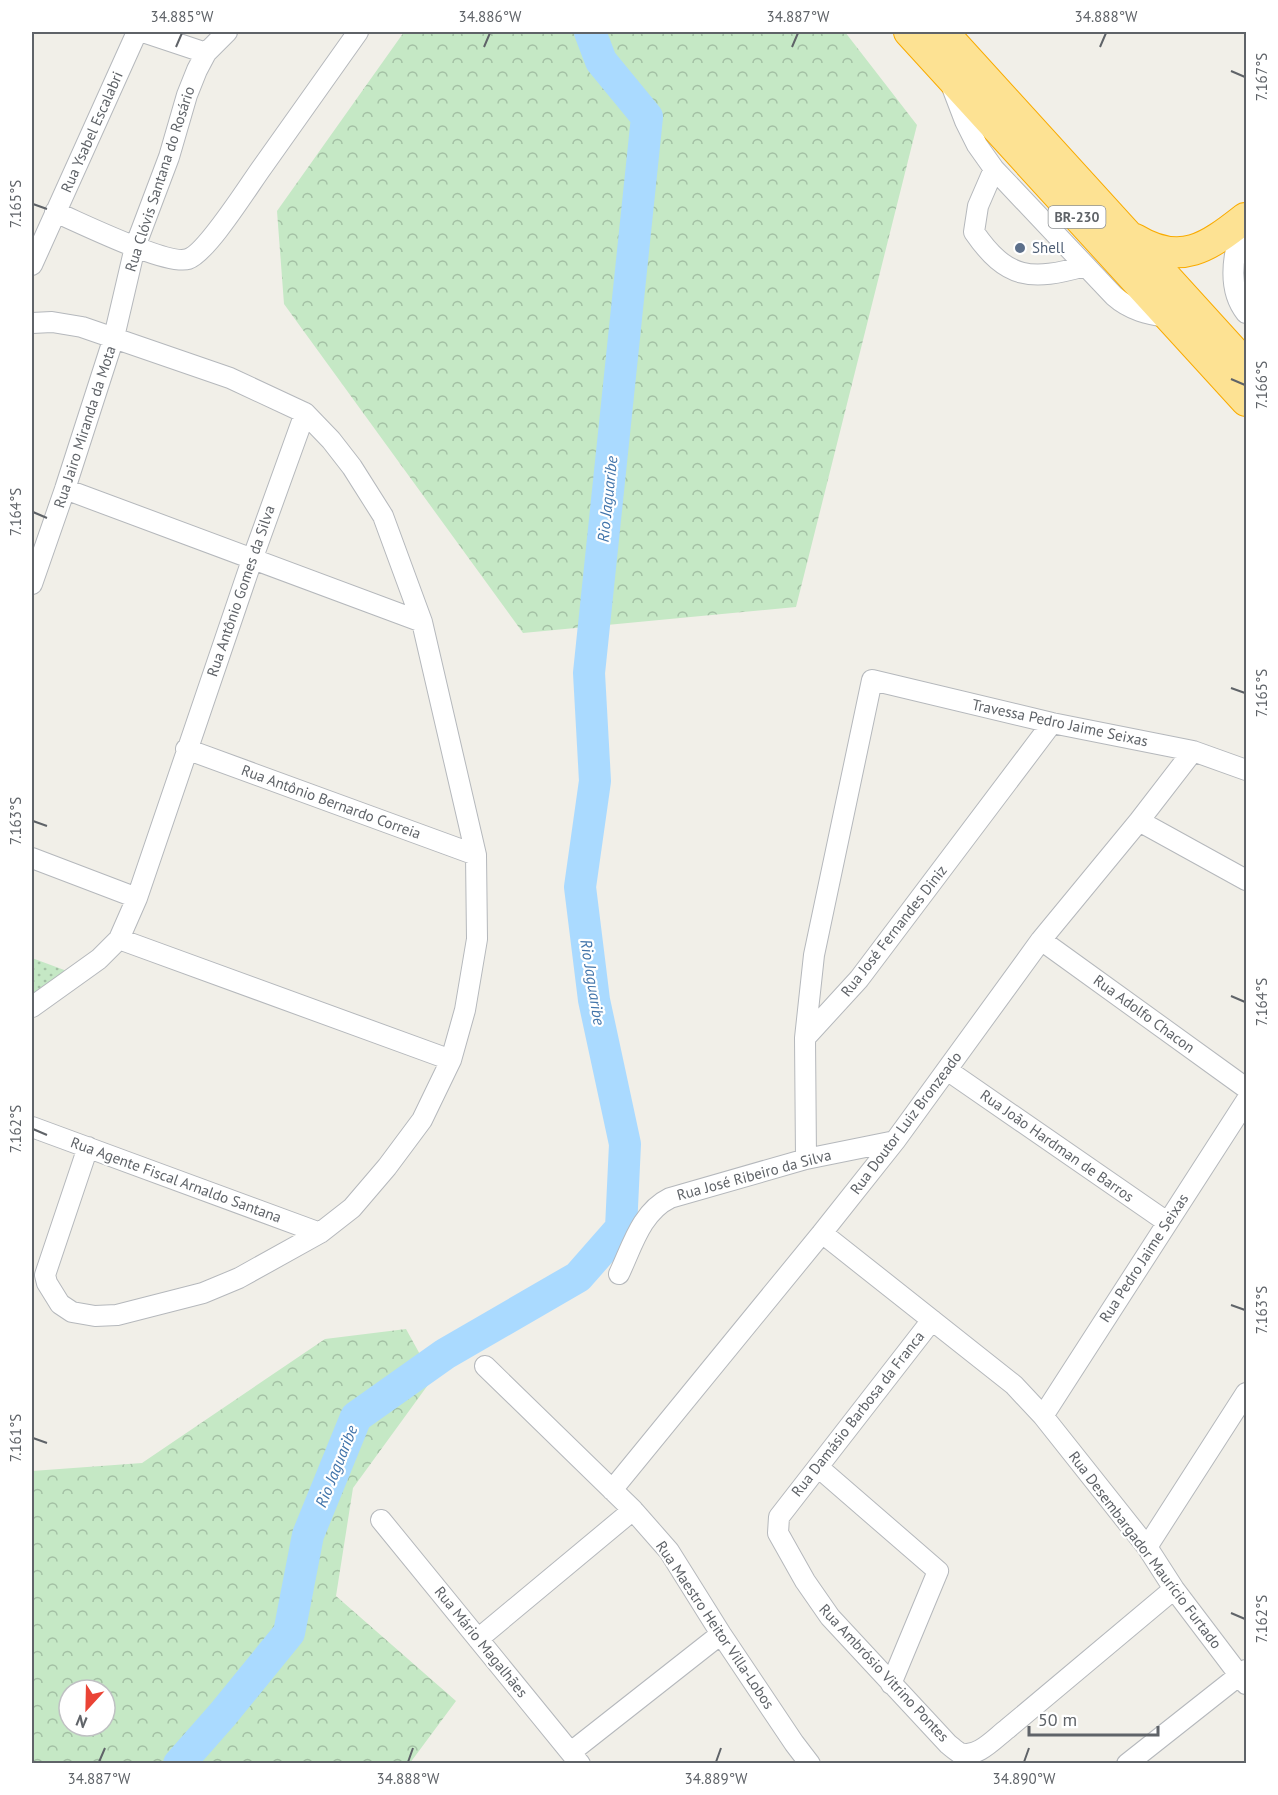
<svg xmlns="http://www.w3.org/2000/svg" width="1278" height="1795" viewBox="0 0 1278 1795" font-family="'PT Sans',sans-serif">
	<defs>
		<pattern id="forest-crowns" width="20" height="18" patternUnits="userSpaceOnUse" patternTransform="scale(1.5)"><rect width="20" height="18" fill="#c5e8c5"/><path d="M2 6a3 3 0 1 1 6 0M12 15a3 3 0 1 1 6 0" fill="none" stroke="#a3c0a4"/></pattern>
		<pattern id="park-dots" width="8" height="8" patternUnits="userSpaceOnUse" patternTransform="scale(1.5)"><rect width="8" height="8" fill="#c5e8c5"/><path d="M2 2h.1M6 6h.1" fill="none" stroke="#a3c0a4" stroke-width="1.8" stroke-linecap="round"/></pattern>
	</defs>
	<rect width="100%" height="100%" fill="#f1efe8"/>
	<path fill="url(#forest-crowns)" fill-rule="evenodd" d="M404,32h441l72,93 -121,482 -273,26 -239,-329 -7,-93z
		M406,1329l27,49 -80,110 -17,108 120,105 -46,62h-378v-292l110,-8 183,-124zM69,1690h36v36h-36z"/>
	<path fill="url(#park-dots)" d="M32,958l43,16 -43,26z"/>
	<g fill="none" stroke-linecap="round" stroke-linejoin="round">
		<path stroke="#aadaff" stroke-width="32" d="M179,1764l44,-50 66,-81 19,-98 48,-118 89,-63 133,-77 43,-49 4,-84 -31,-144 -14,-113 15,-106 -6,-108 58,-556 -46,-56 -11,-29"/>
		<defs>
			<path id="minor" d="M143,32l63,21
				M952,87l13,34 12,24 17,24 120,127c17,15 34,18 56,22
				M994,169l-16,37 -4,26c33,48 57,49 111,34
				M55,212c24,10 112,54 133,47 19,-6 61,-74 75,-93 32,-45 64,-90 95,-134
				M1244,221c-10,28 -19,66 2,92
				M32,265l105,-233
				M32,323l20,-1 30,5 148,51 75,35 26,27 21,27 31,49 39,106 54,233 1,84 -12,71 -14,50 -29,60 -35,47 -35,41 -32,25 -81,45 -36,15 -86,22 -22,1 -23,-4 -12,-8 -13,-21 -2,-8
				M65,489l357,133
				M32,584l33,-95 49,-152 21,-90 34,-90 18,-62 10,-25 9,-17 21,-21
				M186,749l290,106
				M1139,821l107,59
				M32,858l105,40
				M119,939l332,121
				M1041,940l205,148
				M32,1007l67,-48 20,-20 18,-41 115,-338 53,-147
				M805,1038l54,-59 193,-256
				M947,1070l220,152
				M32,1127l288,106
				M806,1159l-1,-121 9,-83 58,-275 180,43 141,28 53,19
				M822,1233l192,152 29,31 104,131 27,42 72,95
				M619,1274c13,-27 22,-62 51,-76l136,-39 89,-18
				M45,1275l43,-128
				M932,1320l-153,197 -1,16 27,48 25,36 118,127c4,3 8,7 12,9 17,6 35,-15 47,-24l167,-140
				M485,1366l148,144 36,41 52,83 73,109 16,21
				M1043,1416l203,-315
				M818,1467l120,104 -47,113
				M612,1490l210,-257 73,-92 146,-201 98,-119 54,-70
				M381,1520l199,244
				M1147,1547l99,-154
				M478,1639l155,-129
				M571,1752l150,-118
				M1127,1764l119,-94"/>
			<path id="highway" d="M909,32l337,369
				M943,32l303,333
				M1135,239c46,28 73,8 110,-21"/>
		</defs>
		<use href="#minor" stroke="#b5b8bc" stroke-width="22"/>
		<use href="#highway" stroke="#f9ab00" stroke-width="32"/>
		<use href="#minor" stroke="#fff" stroke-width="20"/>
		<use href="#highway" stroke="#fde293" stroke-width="30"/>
	</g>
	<path fill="none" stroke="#5f6368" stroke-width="2" d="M176,47l6,-14M484,47l6,-14M792,47l6,-14M1100,47l6,-14M1231,71l14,6M33,204l14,5M1231,379l14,6M33,512l14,6M1231,688l14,5M33,821l14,5M1231,996l14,6M33,1129l14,6M1231,1305l14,5M33,1438l14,5M1231,1613l14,6M99,1762l6,-14M408,1762l5,-14M716,1762l5,-14M1024,1762l5,-14"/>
	<circle fill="#5c6f8a" stroke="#fff" stroke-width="2" cx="1020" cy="248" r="6"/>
	<g text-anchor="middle" stroke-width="4.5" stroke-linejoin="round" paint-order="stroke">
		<rect fill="#fff" stroke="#8f9295" stroke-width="1.5" x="1048.5" y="206" width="57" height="22" rx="4.5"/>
		<g font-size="14" font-weight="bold" fill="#5f6368">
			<text x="1077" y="222">BR-230</text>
		</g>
		<g font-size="15" fill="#5f6368" stroke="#fff">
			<text transform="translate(92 132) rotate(-66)" y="5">Rua Ysabel Escalabri</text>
			<text transform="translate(160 179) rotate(-72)" y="5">Rua Clóvis Santana do Rosário</text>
			<text transform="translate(85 427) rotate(-72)" y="5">Rua Jairo Miranda da Mota</text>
			<text transform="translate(241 591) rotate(-71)" y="5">Rua Antônio Gomes da Silva</text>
			<text transform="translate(1060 723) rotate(12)" y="5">Travessa Pedro Jaime Seixas</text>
			<text transform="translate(331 802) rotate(20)" y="5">Rua Antônio Bernardo Correia</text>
			<text transform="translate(894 931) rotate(-52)" y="5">Rua José Fernandes Diniz</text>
			<text transform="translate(1144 1014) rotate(36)" y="5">Rua Adolfo Chacon</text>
			<text transform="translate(906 1123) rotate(-53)" y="5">Rua Doutor Luiz Bronzeado</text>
			<text transform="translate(1057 1146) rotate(35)" y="5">Rua João Hardman de Barros</text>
			<text transform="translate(754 1175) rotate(-15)" y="5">Rua José Ribeiro da Silva</text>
			<text transform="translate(176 1180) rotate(20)" y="5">Rua Agente Fiscal Arnaldo Santana</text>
			<text transform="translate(1144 1258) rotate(-57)" y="5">Rua Pedro Jaime Seixas</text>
			<text transform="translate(858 1414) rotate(-52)" y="5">Rua Damásio Barbosa da Franca</text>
			<text transform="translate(1145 1550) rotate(53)" y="5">Rua Desembargador Maurício Furtado</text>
			<text transform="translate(715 1625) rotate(56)" y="5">Rua Maestro Heitor Villa-Lobos</text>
			<text transform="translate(481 1642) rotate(51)" y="5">Rua Mário Magalhães</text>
			<text transform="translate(884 1673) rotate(47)" y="5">Rua Ambrósio Vitrino Pontes</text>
		</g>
		<g font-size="15" fill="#4e5e75" stroke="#fff" text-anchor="start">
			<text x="1032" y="253">Shell</text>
		</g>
		<g font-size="16" font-style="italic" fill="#4174aa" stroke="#fff">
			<text transform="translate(607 499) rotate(-84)" y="6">Rio Jaguaribe</text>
			<text transform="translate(593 982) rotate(81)" y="6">Rio Jaguaribe</text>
			<text transform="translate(336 1466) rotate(-68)" y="6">Rio Jaguaribe</text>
		</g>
	</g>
	<rect width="1278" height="1795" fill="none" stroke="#ffffff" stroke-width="66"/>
	<g transform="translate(87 1708) rotate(202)"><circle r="28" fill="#ffffff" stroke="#bfc1c3" stroke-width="1.5"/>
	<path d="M0-4.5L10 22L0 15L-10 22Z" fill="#ea4335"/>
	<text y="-9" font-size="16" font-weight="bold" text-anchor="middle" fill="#5f6368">N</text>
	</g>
	<path d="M1029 1726v9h129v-9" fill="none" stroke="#5f6368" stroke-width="3"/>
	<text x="1038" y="1726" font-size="18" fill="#5f6368" stroke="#ffffff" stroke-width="4.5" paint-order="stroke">50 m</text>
	<rect x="33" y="33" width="1212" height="1729" fill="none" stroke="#5f6368" stroke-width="2"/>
	<g font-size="15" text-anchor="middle" fill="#5f6368">
		<text x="182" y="22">34.885°W</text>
		<text x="490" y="22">34.886°W</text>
		<text x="798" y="22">34.887°W</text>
		<text x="1106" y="22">34.888°W</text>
		<text transform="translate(1262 77) rotate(-90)" y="5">7.167°S</text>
		<text transform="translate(16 204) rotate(-90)" y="5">7.165°S</text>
		<text transform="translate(1262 385) rotate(-90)" y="5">7.166°S</text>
		<text transform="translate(16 512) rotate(-90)" y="5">7.164°S</text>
		<text transform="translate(1262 693) rotate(-90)" y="5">7.165°S</text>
		<text transform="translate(16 821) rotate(-90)" y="5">7.163°S</text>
		<text transform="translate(1262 1002) rotate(-90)" y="5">7.164°S</text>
		<text transform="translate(16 1129) rotate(-90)" y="5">7.162°S</text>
		<text transform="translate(1262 1310) rotate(-90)" y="5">7.163°S</text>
		<text transform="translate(16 1438) rotate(-90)" y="5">7.161°S</text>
		<text transform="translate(1262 1619) rotate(-90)" y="5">7.162°S</text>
		<text x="99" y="1784">34.887°W</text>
		<text x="408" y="1784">34.888°W</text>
		<text x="716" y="1784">34.889°W</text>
		<text x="1024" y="1784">34.890°W</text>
	</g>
</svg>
